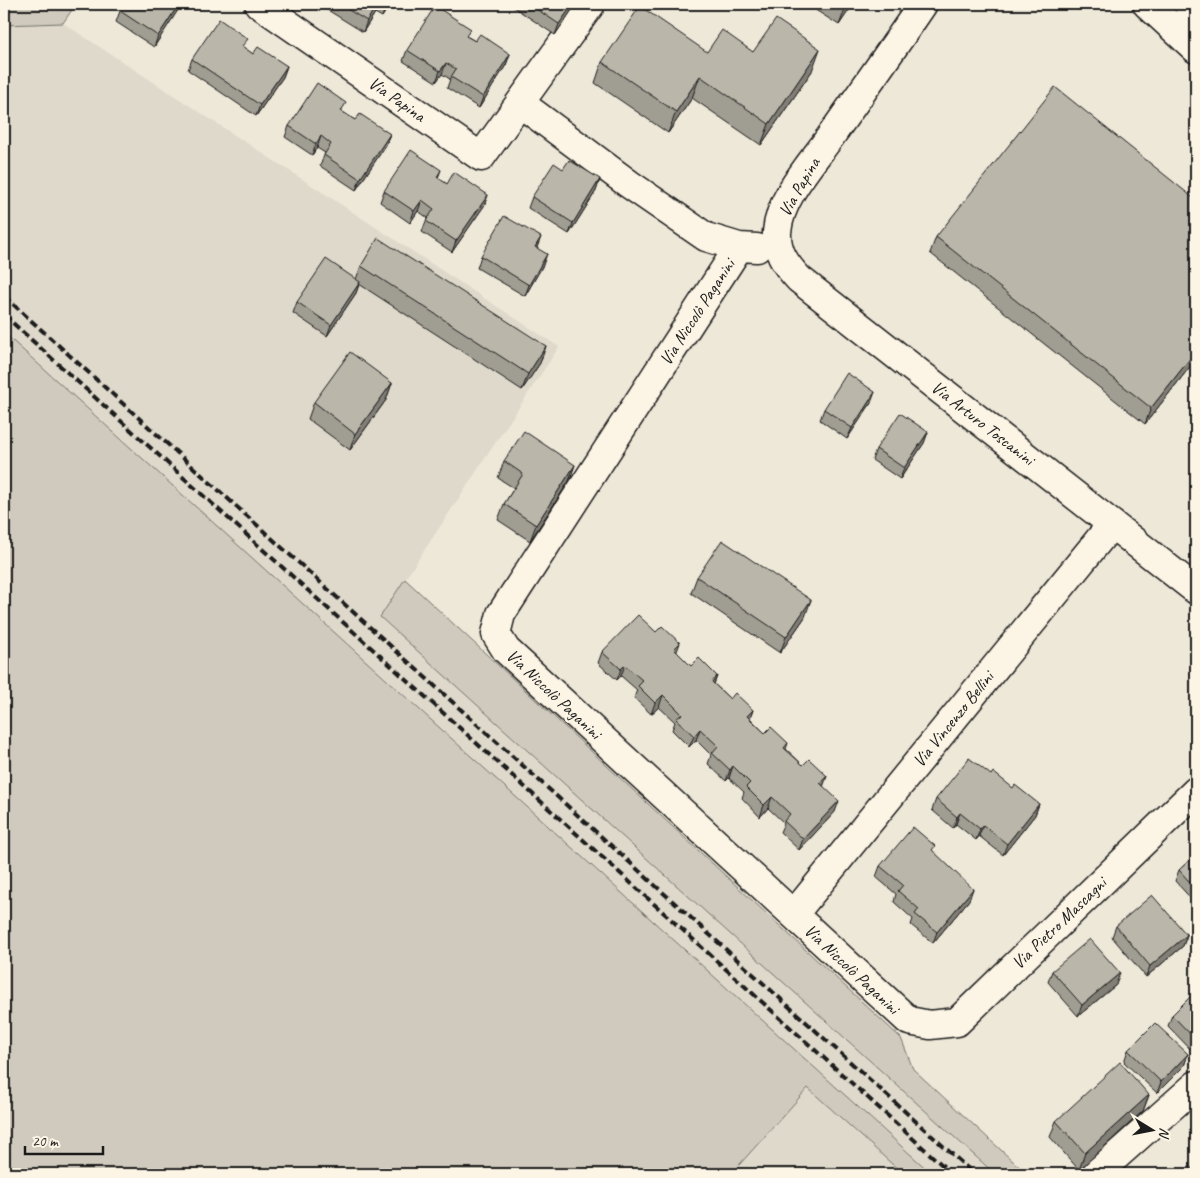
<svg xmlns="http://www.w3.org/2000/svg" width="1200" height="1178" viewBox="0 0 1200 1178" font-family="Caveat,sans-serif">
	<rect width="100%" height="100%" fill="#eee8d9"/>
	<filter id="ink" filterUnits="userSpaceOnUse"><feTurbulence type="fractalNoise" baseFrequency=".02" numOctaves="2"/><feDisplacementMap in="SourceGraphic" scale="10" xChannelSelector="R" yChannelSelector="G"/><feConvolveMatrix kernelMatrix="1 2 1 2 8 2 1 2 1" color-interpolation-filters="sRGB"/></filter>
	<g filter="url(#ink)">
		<path fill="#ded9cb" d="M63,23l496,324 -179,270 615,557h-63l-928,-841v-308z
			M808,1088l95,86h-172z"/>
		<path fill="#cfcabd" stroke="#76736c" d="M4,4h72l-13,19 -59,2z
			M4,333l928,841h-29l-95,-86 -77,86h-727z
			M405,579l496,459 12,31 114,105h-32l-615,-557z"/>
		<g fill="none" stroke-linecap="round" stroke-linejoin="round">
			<defs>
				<path id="minor" d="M259,4l222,153 110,-153
					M923,4c-29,43 -60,86 -90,129 -20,29 -53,63 -56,99 -1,20 9,33 22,47l397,311
					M520,103l109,81 77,53 33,10 18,1
					M739,247l-238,367 -5,20 10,16 403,371 21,4 27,-3 239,-231
					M794,914l318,-390
					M1096,1174l100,-89"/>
				<path id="major" d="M1147,4l49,45
					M1188,4l8,8"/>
			</defs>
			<use href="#minor" stroke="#1c1c1c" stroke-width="31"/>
			<use href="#major" stroke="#1c1c1c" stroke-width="31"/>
			<use href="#minor" stroke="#fcf5e5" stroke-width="28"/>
			<use href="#major" stroke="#fcf5e5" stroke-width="28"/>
			<path stroke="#1c1c1c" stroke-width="4" stroke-dasharray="8 4" stroke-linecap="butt" d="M4,296l970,878
				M4,315l948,859"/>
		</g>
		<path fill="#a09d92" stroke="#1c1c1c" d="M328,4h62l-8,13 -7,-4 -12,19 -37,-23z
			M513,4h63l-21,31 -43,-29z
			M806,4h47l-14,21z
			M181,5l-27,42 -38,-25 4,-11z
			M468,37l7,4 35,13 -4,11 -27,43 -32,-20 3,-9 -8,-5 -6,8 -33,-21 4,-11z
			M244,48l9,6 34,12 -4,11 -27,39 -68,-46 4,-11z
			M707,52h46l59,19 -51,74 -69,-47 -24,35 -73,-50 7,-21z
			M343,112l12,8 35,14 -4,11 -30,45 -36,-24 5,-13 -8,-5 -5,7 -27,-18 4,-11z
			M563,169l37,10 -4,12 -27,43 -41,-26 4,-11z
			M441,170l-3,8 9,6 41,11 -4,11 -32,46 -30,-20 4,-11 2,-3 -10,-7 -8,12 -30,-21 4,-11z
			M936,237l260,122 -51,65 -215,-171z
			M537,248l6,17 -18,31 -48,-28 4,-12z
			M361,266l185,80 -6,17 -18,27 -163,-106 -3,9 -29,43 -34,-23 4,-11 59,-23z
			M392,383l-6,17 -36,50 -42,-31 6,-17z
			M871,403l-24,36 -27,-19 4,-11z
			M928,432l-4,11 -24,36 -28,-19 4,-11z
			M504,461l71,4 -6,16 -39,60 -32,-21 6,-16 10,-16 -16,-10z
			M697,577l108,40 -25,36 -89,-60z
			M656,632l35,34 26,10 -3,8 16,15 23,11 -3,8 15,15 23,10 -2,6 17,16 24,11 -4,10 12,26 -36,38 -19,-18 4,-9 -16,-15 -8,9 -18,-19 2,-6 -15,-14 -3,3 -18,-17 3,-9 -15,-15 -7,7 -17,-17 3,-8 -16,-15 -8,7 -17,-16 3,-8 -16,-14 -4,4 -19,-17 4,-11z
			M991,775l48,29 -4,11 -32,40 -24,-19 -3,4 -20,-16 -3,4 -21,-18 4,-11z
			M933,851l36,49 -36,43 -22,-18 2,-6 -19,-17 2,-8 -20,-17 4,-11z
			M1196,854v50l-21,-23 4,-11z
			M1116,926l71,9 -4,11 -37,31 -34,-40z
			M1052,971l64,14 -38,31 -30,-34z
			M1196,991v61l-1,2 -27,-28 4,-11z
			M1128,1050l60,4 -4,12 -27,27 -33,-31z
			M1149,1095l-6,16 -64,59 -29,-33 6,-16z"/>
		<path fill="#827f77" stroke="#1c1c1c" d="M179,4h3l-28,43 4,-11z
			M377,4l-2,9 -12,19 4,-11z
			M387,4h3l-8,13 4,-11z
			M573,4h3l-21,31 4,-11z
			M847,4h6l-14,21z
			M820,49l-8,22 -51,74 8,-21z
			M510,54l-4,11 -27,43 4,-11z
			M446,63l-4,11 -6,8 4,-11z
			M287,66l-4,11 -27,39 4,-11z
			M700,76l-8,22 -24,35 8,-21z
			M390,134l-4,11 -30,45 4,-11z
			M321,136l-4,12 -5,7 4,-11z
			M600,179l-4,12 -27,43 4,-11z
			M488,195l-4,11 -32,46 4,-11z
			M422,200l-4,11 -8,12 4,-12z
			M541,237l-4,11 -2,-1z
			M547,254l-4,11 -18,31 4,-11z
			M360,282l-4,11 -29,43 4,-11z
			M546,346l-6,17 -18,27 6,-16z
			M1196,351v8l-51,65 6,-16z
			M392,383l-6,17 -36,50 5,-16z
			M875,392l-4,11 -24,36 5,-11z
			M928,432l-4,11 -24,36 4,-11z
			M575,465l-6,16 -39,60 6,-16z
			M811,600l-6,17 -25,36 6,-16z
			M680,643l-4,11 -2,-5z
			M625,665l-4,11 -4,4 4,-11z
			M717,676l-4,11 -1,-5z
			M663,695l-4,12 -8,7 4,-11z
			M753,710l-4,11 -2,-5z
			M700,729l-4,11 -7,7 5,-11z
			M733,766l-4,12 -3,3 4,-11z
			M827,776l-4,11 -3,-4z
			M772,797l-4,11 -8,9 4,-12z
			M839,801l-4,11 -36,38 4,-11z
			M1039,804l-4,11 -32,40 4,-11z
			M960,813l-4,11 -3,4 4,-11z
			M983,825l-4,11 -3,4 4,-11z
			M973,889l-4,11 -36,43 4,-11z
			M1187,935l-4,11 -37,31 4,-11z
			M1120,973l-4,12 -38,31 4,-11z
			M1188,1054l-4,12 -27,27 4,-11z
			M1149,1095l-6,16 -64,59 6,-17z"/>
		<path fill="#bab6aa" stroke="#1c1c1c" d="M124,4h55l-21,32 -38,-25z
			M339,4h38l-10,17z
			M529,4h44l-14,20z
			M435,6l36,23 -5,7 9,5 5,-7 30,20 -27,43 -32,-20 5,-8 -10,-6 -6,8 -33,-21z
			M640,6l67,46 15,-22 31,22 23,-33 44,30 -51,75 -69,-48 -24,36 -74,-50z
			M219,19l29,20 -6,7 11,8 5,-7 29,19 -27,39 -68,-46z
			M317,83l29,20 -5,8 14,9 5,-6 30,20 -30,45 -36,-24 7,-11 -10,-8 -5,8 -27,-18z
			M1055,87l141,113v151l-45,57 -215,-171z
			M411,150l30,20 -4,7 10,7 7,-12 34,23 -32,46 -30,-20 8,-12 -12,-9 -8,11 -30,-20z
			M569,160l31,19 -27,44 -41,-26 22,-34 9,6z
			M504,216l37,21 -6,10 12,7 -18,31 -48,-29z
			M378,238l168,108 -18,28 -167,-108z
			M326,259l34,23 -29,43 -34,-23z
			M350,352l42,31 -37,51 -41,-32z
			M847,373l28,19 -23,36 -28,-19z
			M900,413l28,19 -24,36 -28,-19z
			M524,431l51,34 -39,60 -32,-21 19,-30 -19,-13z
			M722,540l89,60 -25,37 -89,-60z
			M638,615l18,17 6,-6 18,17 -6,6 17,17 8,-8 18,18 -5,6 18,17 5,-6 18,17 -6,6 18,17 6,-6 17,16 -4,5 19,17 6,-6 18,17 -7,7 19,18 -36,38 -19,-18 6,-7 -18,-17 -8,8 -18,-18 4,-4 -17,-17 -3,4 -18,-17 6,-7 -18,-17 -6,7 -18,-17 6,-5 -19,-19 -8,8 -17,-17 5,-5 -18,-16 -4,4 -19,-17z
			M969,758l22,17 2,-3 20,16 2,-3 24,19 -32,40 -24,-19 -3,4 -20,-16 -3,4 -21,-18z
			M913,827l22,19 -3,4 41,39 -36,43 -22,-18 4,-5 -21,-18 5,-6 -23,-19z
			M1196,854v35l-17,-19z
			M1152,895l35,40 -37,31 -34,-40z
			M1090,939l30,34 -38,32 -30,-34z
			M1196,991v49l-24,-25z
			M1155,1023l33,31 -27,28 -33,-32z
			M1120,1062l29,33 -64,58 -29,-32z
			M1195,1165l1,1v8h-11z"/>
	</g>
	<g text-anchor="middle" stroke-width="5" stroke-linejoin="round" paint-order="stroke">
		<g font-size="18" fill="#1c1c1c" stroke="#fcf5e5">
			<text transform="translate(397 99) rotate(35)" y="6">Via Papina</text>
			<text transform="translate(799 187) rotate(-60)" y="6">Via Papina</text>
			<text transform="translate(697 312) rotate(-57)" y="6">Via Niccolò Paganini</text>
			<text transform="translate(983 423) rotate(38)" y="6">Via Arturo Toscanini</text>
			<text transform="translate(554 694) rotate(43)" y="6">Via Niccolò Paganini</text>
			<text transform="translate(953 719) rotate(-51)" y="6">Via Vincenzo Bellini</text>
			<text transform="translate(1059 923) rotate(-44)" y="6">Via Pietro Mascagni</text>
			<text transform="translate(852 969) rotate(43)" y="6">Via Niccolò Paganini</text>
		</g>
	</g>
	<rect width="1200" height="1178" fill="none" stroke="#fcf5e5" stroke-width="20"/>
	<rect x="10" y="10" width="1180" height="1158" fill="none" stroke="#1c1c1c" stroke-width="2" filter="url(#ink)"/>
	<g transform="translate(1152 1130) rotate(100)" stroke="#fcf5e5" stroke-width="4" paint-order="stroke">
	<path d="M0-4L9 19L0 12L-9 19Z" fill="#1c1c1c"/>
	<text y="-8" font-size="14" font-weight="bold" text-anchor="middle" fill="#1c1c1c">N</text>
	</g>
	<path d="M25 1146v8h78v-8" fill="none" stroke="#1c1c1c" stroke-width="2.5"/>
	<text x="32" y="1146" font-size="15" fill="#1c1c1c" stroke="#fcf5e5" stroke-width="4" paint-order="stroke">20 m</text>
</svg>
